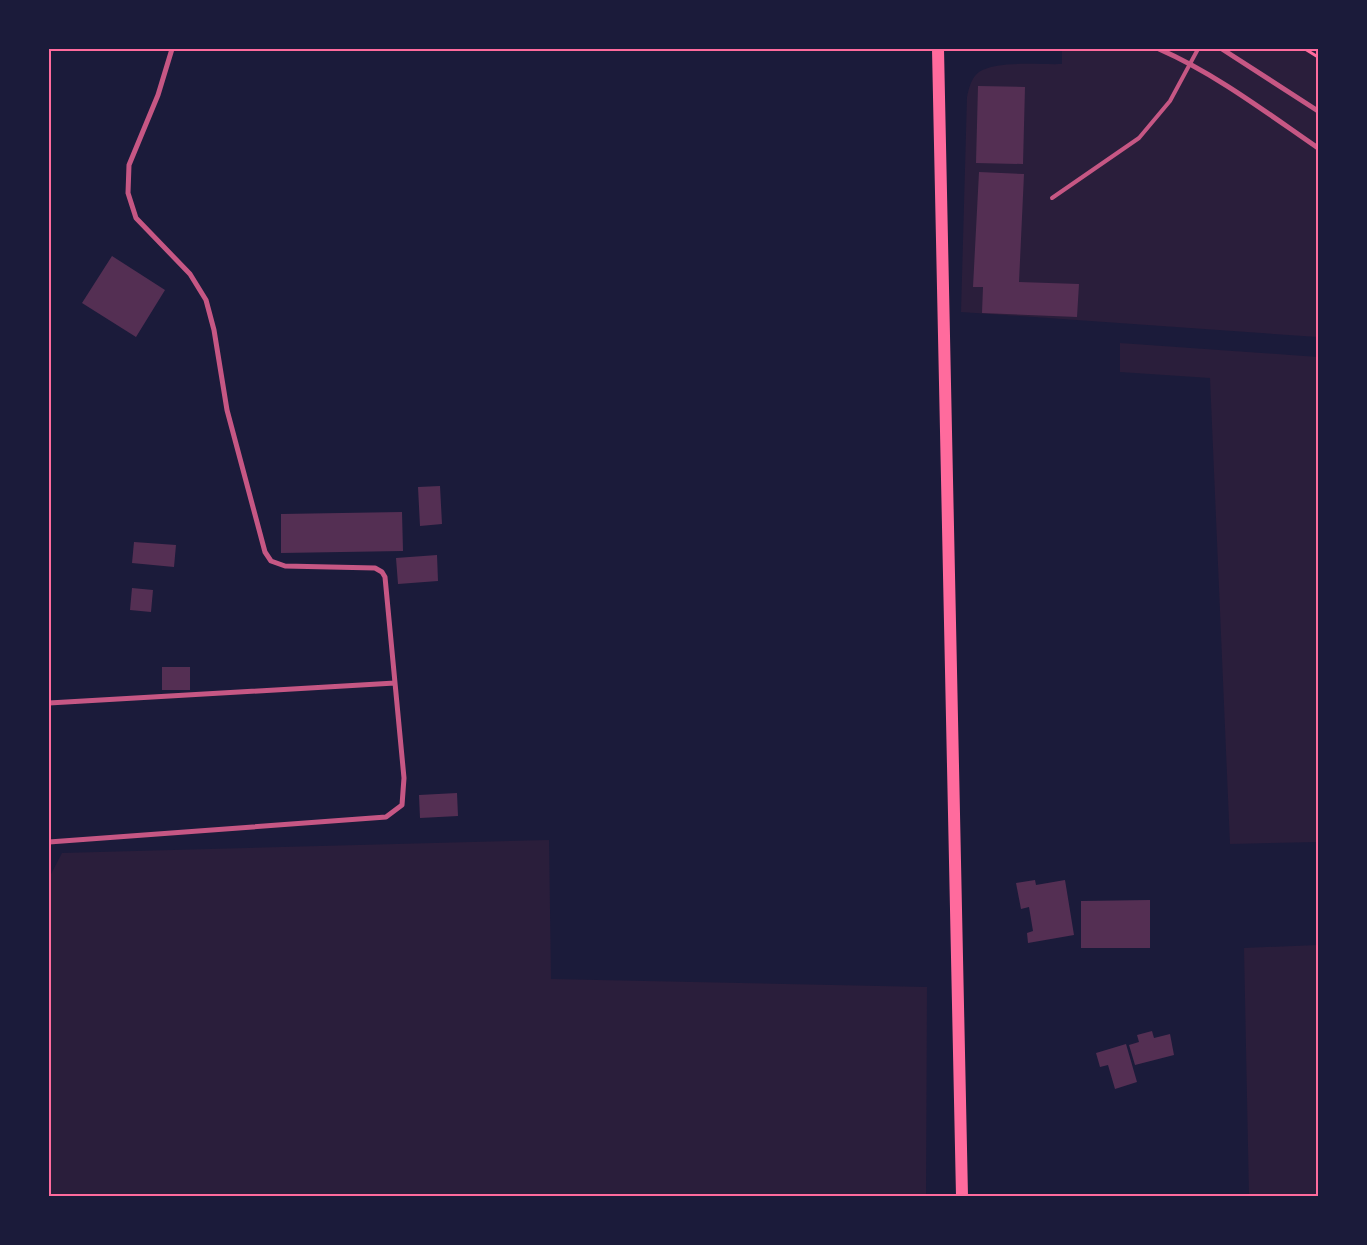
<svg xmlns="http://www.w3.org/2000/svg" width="1367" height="1245" viewBox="0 0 1367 1245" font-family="Quicksand,sans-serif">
	<rect width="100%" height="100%" fill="#1b1b3a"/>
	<path fill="#2a1e3b" d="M1062,49h256v288l-357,-25 6,-215c2,-9 4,-19 12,-25 18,-12 61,-7 83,-8z
		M1120,343l198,14v485l-88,2 -20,-466 -90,-6z
		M549,840l2,139 376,8 -1,209h-877v-318l13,-25z
		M1318,945v251h-69l-5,-248z"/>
	<path fill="#542f53" d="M978,86l47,1 -2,77 -47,-1z
		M979,172l45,2 -5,108 60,2 -2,33 -95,-4 1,-26h-10z
		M112,256l53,34 -29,47 -54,-34z
		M440,486l2,38 -22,2 -2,-39z
		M402,512l1,39 -122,2v-39z
		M134,542l42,3 -2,22 -42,-4z
		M437,555l1,26 -40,3 -2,-26z
		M132,588l21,2 -2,22 -21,-2z
		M162,667h28v23h-28z
		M457,793l1,23 -38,2 -1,-23z
		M1035,880l1,5 29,-5 9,55 -46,8 -1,-10 6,-2 -4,-24 -8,2 -5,-26z
		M1150,900v48h-69v-47z
		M1152,1031l2,7 16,-4 4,21 -39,10 -6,-20 10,-3 -2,-7z
		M1126,1044l11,38 -22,7 -7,-24 -8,2 -4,-14z"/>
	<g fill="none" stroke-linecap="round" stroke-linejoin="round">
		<path stroke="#ff6b9d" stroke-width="3" d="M1305,49l13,8"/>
		<path stroke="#c65784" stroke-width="4" d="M1052,198l87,-60 31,-37 28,-52"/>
		<path stroke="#c65784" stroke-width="5" d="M1159,49c57,25 108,64 159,99
			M1222,49l96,62
			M49,703l346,-20
			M49,842l337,-25 16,-12 2,-27 -19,-201 -3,-5 -7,-4 -90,-2 -14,-5 -6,-9 -38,-142 -13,-80 -8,-30 -16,-26 -54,-56 -8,-25 1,-28 29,-70 14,-46"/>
		<path stroke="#ff6b9d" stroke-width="12" d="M938,49l24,1147"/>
	</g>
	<rect width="1367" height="1245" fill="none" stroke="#1b1b3a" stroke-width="100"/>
	<rect x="50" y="50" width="1267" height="1145" fill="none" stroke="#ff6b9d" stroke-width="2"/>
</svg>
